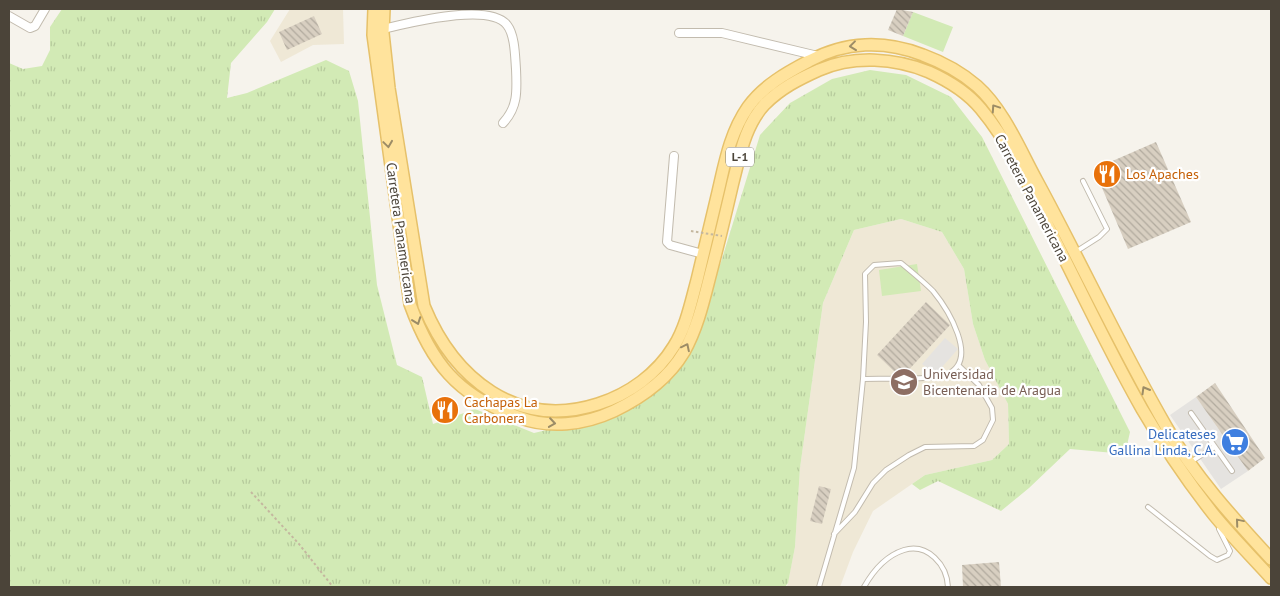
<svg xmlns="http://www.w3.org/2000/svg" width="1280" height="596" viewBox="0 0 1280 596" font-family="'PT Sans',sans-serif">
	<defs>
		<pattern id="grass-tufts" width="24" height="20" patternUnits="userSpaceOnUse" patternTransform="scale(1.25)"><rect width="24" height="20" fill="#d2eab5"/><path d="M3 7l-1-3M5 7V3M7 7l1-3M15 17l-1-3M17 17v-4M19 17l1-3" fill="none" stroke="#b6ca9c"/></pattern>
		<pattern id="building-back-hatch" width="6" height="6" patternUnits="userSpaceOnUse" patternTransform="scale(1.25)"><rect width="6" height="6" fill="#d8cfc1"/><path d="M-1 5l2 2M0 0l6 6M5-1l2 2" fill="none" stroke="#b1aa9e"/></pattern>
	</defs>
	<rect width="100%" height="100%" fill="#f6f3ec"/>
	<path fill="#efe8d6" d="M290,9h53l1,35 -31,1 -32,17 -11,-21z
		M901,219l41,13 22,37 9,55 12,36 23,44 1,40 -17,16 -67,15 -52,36 -20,41 -13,35h-53l8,-40 5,-79 23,-165 31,-73z"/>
	<path fill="url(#grass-tufts)" d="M62,9h213l-8,13 -36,41 -4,35 20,-5 79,-33 23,11 9,30 19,184 20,80 25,12 11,47 42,-15 59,24 81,-19 44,-29 31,-44 31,-79 39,-127 30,-32 42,-24 38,-9 36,5 45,22 31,40 148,295 -5,22 -55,-5 -41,39 -28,23 -63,-30 -18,9 -8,-6 13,-9 67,-15 17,-16 -1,-40 -23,-44 -12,-36 -9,-55 -22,-37 -41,-13 -47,11 -31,73 -23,165 -5,79 -7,36 -3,4h-776v-524l14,6 19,-3 8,-16v-23z"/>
	<path fill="#d2eab5" d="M913,12l40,15 -10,25 -40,-16z
		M917,264l4,27 -39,5 -3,-26z"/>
	<path fill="#e5e3e0" d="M945,338l13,11 -23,26 -13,-11z
		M1196,397l52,74 -27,18 -51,-74z"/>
	<path fill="url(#building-back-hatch)" d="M897,9l16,3 -10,24 -15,-6z
		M314,16l8,18 -35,16 -8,-18z
		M1156,142l35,80 -63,27 -34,-80z
		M926,302l24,23 -46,50h-6l-21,-20z
		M1215,383l50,75 -17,13 -52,-74z
		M819,486l12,3 -9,35 -12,-3z
		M999,562l2,25h-38l-1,-22z"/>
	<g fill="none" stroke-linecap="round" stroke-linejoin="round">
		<defs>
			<path id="service" d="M1077,251l22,-14 8,-8 -24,-48
				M1191,413l41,58
				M1192,461l21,-13
				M1148,507l62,49 7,4 11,-5 2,-4 -11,-22
				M834,534l21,-22 18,-29 13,-13 23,-15 16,-8 49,-1 9,-6 10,-20 -1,-12 -13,-23 -21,-20
				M819,587l35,-119 9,-89 3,-57 -1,-48 9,-9 27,-2c11,9 22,18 32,28 14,17 47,69 14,83 -17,7 -64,4 -84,5
				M864,587c9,-16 21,-31 40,-37 24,-7 43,15 44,37"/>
			<path id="minor" d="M9,16l21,12 5,-2 10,-17
				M383,29c25,-6 106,-27 124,-4 8,10 8,31 9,44 1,22 2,38 -13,54
				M679,33h43l96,23
				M674,156l-7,86 3,3 33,9"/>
			<path id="primary" d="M374,9l-1,26 37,269c21,58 47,92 108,113 31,12 66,8 96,-6 27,-13 54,-32 70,-59 14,-25 20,-53 27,-80 8,-30 15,-60 22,-90 7,-27 12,-57 32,-78 16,-16 34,-25 54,-34 35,-15 76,-12 110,2 20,9 38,20 52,37 30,36 50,81 70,123 30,59 58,119 91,177 21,36 46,73 72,106 18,22 38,42 57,63
				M384,9l-1,24 6,55 35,218c30,73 93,124 174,98 31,-10 59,-30 76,-58 12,-19 17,-44 23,-66 7,-29 14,-59 21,-88 7,-30 12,-59 30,-85 15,-21 38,-34 61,-46 36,-20 76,-21 114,-6 19,7 39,18 54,31 27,24 43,64 60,95 44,81 83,166 130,247 27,47 67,91 104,131"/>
		</defs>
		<use href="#service" stroke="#c2bbae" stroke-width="6"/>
		<use href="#minor" stroke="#c2bbae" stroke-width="10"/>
		<use href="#primary" stroke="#e6c16a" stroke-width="14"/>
		<path stroke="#c4b79f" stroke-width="2" stroke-dasharray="2.5 2.5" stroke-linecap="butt" d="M251,492l48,52 34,43"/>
		<use href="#service" stroke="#fff" stroke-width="4"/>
		<use href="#minor" stroke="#fff" stroke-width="8"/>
		<use href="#primary" stroke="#ffe39c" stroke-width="11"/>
		<path stroke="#c4b79f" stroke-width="2" stroke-dasharray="2.5 2.5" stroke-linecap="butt" d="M691,231l31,5"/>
	</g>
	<defs><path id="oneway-chevron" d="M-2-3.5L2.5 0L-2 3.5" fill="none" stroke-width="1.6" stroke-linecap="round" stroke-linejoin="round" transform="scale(1.25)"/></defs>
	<g stroke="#9c8c66">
		<use href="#oneway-chevron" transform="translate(853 46) rotate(173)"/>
		<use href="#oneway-chevron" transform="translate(995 108) rotate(-124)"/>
		<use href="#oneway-chevron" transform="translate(388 144) rotate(82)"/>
		<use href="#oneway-chevron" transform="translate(417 321) rotate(70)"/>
		<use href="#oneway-chevron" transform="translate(686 347) rotate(-64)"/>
		<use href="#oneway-chevron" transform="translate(1145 390) rotate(-120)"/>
		<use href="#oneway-chevron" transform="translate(552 423) rotate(8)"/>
		<use href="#oneway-chevron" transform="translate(1239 522) rotate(-130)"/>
	</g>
	<defs>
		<symbol id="restaurant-disc" viewBox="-11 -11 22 22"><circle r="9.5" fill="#e8710a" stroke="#fff"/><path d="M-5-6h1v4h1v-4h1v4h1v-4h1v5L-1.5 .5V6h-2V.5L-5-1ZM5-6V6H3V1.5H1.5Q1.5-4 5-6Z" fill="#fff"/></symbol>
		<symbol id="university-disc" viewBox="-11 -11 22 22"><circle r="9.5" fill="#8d6e63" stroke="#fff"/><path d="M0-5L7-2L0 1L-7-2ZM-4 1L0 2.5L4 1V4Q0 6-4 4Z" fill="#fff"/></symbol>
		<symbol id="supermarket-disc" viewBox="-11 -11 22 22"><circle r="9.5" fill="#3f7fe0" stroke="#fff"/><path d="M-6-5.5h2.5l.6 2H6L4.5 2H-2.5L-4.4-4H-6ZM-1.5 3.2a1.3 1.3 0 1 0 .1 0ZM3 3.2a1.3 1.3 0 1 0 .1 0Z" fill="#fff"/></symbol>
	</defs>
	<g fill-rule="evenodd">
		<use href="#restaurant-disc" x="1091" y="158" width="32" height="32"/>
		<use href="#university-disc" x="888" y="366" width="32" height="32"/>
		<use href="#restaurant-disc" x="429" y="394" width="32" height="32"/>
		<use href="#supermarket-disc" x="1219" y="426" width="32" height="32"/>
	</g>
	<g text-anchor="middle" stroke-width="4.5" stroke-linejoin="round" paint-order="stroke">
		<rect fill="#fff" stroke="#817c74" stroke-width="1" x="726" y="147.5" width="28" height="19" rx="4"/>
		<g font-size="12" font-weight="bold" fill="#4b4439">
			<text x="740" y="161">L-1</text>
		</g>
		<g font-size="14" fill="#c56008" stroke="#fff" text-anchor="start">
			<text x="1126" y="179">Los Apaches</text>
			<text x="464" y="407">Cachapas La<tspan x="464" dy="16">Carbonera</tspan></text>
		</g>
		<g font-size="14" fill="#4b4439" stroke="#fff">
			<text transform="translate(1032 198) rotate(62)" y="5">Carretera Panamericana</text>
			<text transform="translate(401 233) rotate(82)" y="5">Carretera Panamericana</text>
		</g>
		<g font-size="14" fill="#785e54" stroke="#fff" text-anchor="start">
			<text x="923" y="379">Universidad<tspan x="923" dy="16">Bicentenaria de Aragua</tspan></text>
		</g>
		<g font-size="14" fill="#366cbe" stroke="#fff" text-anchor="end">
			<text x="1216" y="439">Delicateses<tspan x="1216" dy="16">Gallina Linda, C.A.</tspan></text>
		</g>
	</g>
	<rect width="1280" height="596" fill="none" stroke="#4b4439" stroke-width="20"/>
</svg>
